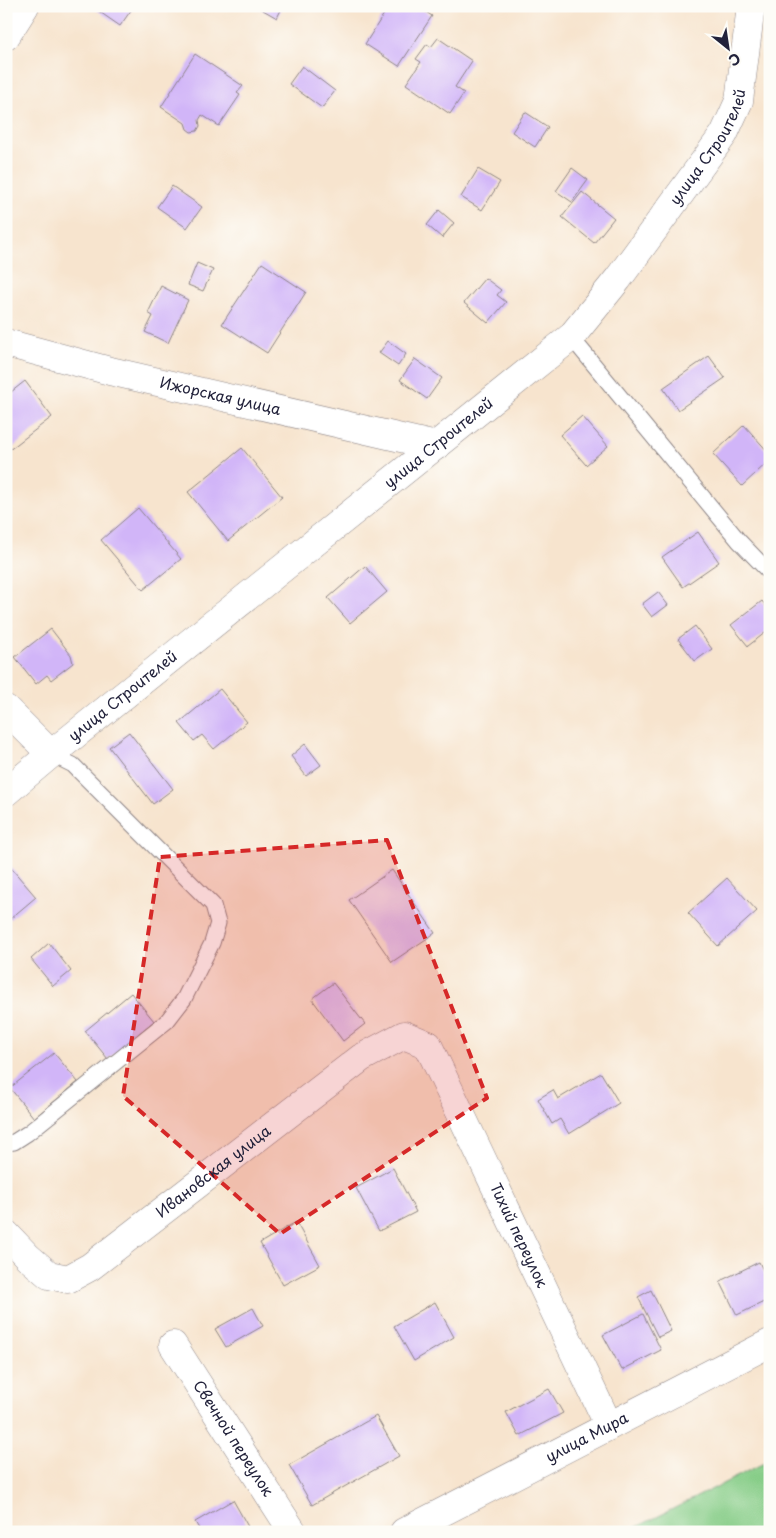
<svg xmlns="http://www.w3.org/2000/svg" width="776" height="1538" viewBox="0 0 776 1538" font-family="'Playpen Sans',sans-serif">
	<rect width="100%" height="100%" fill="#fdfcf7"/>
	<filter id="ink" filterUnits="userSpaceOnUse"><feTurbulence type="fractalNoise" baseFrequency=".02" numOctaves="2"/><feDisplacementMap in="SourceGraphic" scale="10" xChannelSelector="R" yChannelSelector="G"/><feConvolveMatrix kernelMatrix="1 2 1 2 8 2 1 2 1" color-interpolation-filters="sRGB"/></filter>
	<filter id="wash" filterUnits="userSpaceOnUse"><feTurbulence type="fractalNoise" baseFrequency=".0096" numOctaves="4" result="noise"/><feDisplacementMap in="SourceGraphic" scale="20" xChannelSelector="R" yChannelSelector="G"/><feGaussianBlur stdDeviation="1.12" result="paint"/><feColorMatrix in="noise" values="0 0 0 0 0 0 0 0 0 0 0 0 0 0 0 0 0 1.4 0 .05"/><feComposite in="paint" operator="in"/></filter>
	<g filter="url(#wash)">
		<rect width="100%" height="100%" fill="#f7e4ce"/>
		<path fill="#87cd88" stroke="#547862" d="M770,1460v72h-143z"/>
		<g id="blocks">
			<path fill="#d1b5f8" d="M96,6h38l-14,20 -26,-18z
				M256,6h27l-6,12z
				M389,6h28l15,10 -33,50 -34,-22z
				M438,38l34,23 -17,26 9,6 -14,21 -44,-30 15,-22 -5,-3 11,-15 4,3z
				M195,54l48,32 -6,7 3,2 -21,31 -17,-11 -3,5 1,6 -3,5 -6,1 -4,-3 -2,-6 -24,-16z
				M302,66l33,25 -13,17 -33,-24z
				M525,112l23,15 -13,20 -23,-15z
				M572,168l16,12 -16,22 -16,-11z
				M478,169l22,13 -18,28 -21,-13z
				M172,186l30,21 -15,21 -30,-21z
				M582,192l32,26 -20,25 -32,-26z
				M439,210l15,13 -12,15 -15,-13z
				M197,263l16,7 -10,21 -15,-6z
				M262,263l44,29 -39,61 -45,-29z
				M485,278l16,12 -4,5 9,7 -18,21 -24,-20z
				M161,286l27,14 -20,43 -23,-11 8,-16 -5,-3z
				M388,341l18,13 -8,12 -19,-13z
				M709,356l16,22 -47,32 -15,-22z
				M415,359l27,19 -15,21 -27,-19z
				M25,381l27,36 -44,34 -2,-3v-52z
				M582,416l26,30 -22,19 -26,-30z
				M744,425l26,29v6l-28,26 -29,-32z
				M242,448l40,49 -54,44 -40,-49z
				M138,508l43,51 -38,31 -42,-50z
				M698,532l21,30 -36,25 -21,-30z
				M365,566l22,26 -37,31 -22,-25z
				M658,592l10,13 -16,12 -10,-13z
				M762,601l8,10v18l-22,17 -17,-21z
				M695,626l17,23 -17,12 -17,-22z
				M51,629l20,26 2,8 -22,17 -4,-5 -11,9 -21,-27z
				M220,689l27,33 -33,27 -12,-14 -8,6 -15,-18z
				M129,732l44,57 -20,15 -44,-57z
				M305,744l16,21 -15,11 -15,-20z
				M6,862l30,35 -26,22 -4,-4z
				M392,870l43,63 -43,29 -43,-62z
				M727,878l30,33 -39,35 -30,-33z
				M49,943l22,28 -18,15 -22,-27z
				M333,983l32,41 -22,17 -31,-42z
				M131,993l23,28 -46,38 -23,-28z
				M54,1053l24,29 -44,36 -24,-30z
				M601,1073l18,30 -50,31 -9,-15 -8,5 -14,-25 15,-9 5,9z
				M393,1168l23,44 -37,19 -23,-43z
				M296,1222l24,43 -37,20 -23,-42z
				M759,1262l11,22v15l-33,16 -17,-34z
				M651,1290l20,41 -13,6 -20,-40z
				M435,1302l19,35 -40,24 -20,-35z
				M253,1308l10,18 -37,21 -11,-18z
				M643,1314l18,36 -39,20 -19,-35z
				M549,1389l14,24 -44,23 -13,-24z
				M376,1416l23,40 -87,49 -23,-40z
				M233,1500l18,32h-50l-6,-10z"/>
		</g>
	</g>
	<g filter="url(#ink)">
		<use href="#blocks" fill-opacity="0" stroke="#8c8384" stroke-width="1"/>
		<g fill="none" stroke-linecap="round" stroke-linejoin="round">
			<defs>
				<path id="lane" d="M571,337l168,204 31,32
					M6,1143l8,-1 14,-9 139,-112 17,-22 28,-56 6,-20 -5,-18 -140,-140 -22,-11"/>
				<g id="street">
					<path id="s1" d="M6,343l104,28 326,75"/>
					<path d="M6,709l45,45"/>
					<path id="s2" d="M6,792l45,-38 520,-417 47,-58 106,-145 15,-33 12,-95"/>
					<path id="s3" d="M428,1045l181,381"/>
					<path id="s4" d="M6,1234l22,23 21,18 19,4 22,-12 271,-209 43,-23 24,10"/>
					<path id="s5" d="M173,1345l120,187"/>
					<path id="s6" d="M404,1532l366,-189"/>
				</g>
				<path id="secondary" d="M6,36l19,-30"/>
			</defs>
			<use href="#lane" stroke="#8c8384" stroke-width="17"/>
			<use href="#street" stroke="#8c8384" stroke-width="29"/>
			<use href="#secondary" stroke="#8c8384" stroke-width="29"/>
			<use href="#lane" stroke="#fff" stroke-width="15"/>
			<use href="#street" stroke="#fff" stroke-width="28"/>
			<use href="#secondary" stroke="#fff" stroke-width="28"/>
		</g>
	</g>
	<path fill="#d62828" fill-opacity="0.2" stroke="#d62828" stroke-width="4" stroke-dasharray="10 6" stroke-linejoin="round" d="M387,840l100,258 -207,136 -157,-138 37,-239z"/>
	<g text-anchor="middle" stroke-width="4" stroke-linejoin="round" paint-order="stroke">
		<g font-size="15" fill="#22223b" stroke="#fdfcf7">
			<text dy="5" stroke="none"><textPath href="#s2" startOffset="961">улица Строителей</textPath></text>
			<text dy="5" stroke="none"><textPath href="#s1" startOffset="221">Ижорская улица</textPath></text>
			<text dy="5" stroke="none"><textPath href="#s2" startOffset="556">улица Строителей</textPath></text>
			<text dy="5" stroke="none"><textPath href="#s2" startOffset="151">улица Строителей</textPath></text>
			<text dy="5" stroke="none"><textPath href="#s4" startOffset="260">Ивановская улица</textPath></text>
			<text dy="5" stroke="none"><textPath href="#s3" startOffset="211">Тихий переулок</textPath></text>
			<text dy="5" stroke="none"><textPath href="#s5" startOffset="111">Свечной переулок</textPath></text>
			<text dy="5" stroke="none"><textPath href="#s6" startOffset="206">улица Мира</textPath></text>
		</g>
	</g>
	<rect width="776" height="1538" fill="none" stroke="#fdfcf7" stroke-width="25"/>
	<g transform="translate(728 48) rotate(150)" stroke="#fdfcf7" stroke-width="4" paint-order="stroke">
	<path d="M0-4L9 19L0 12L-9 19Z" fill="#22223b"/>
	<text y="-8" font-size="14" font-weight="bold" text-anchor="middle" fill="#22223b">С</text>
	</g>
</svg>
